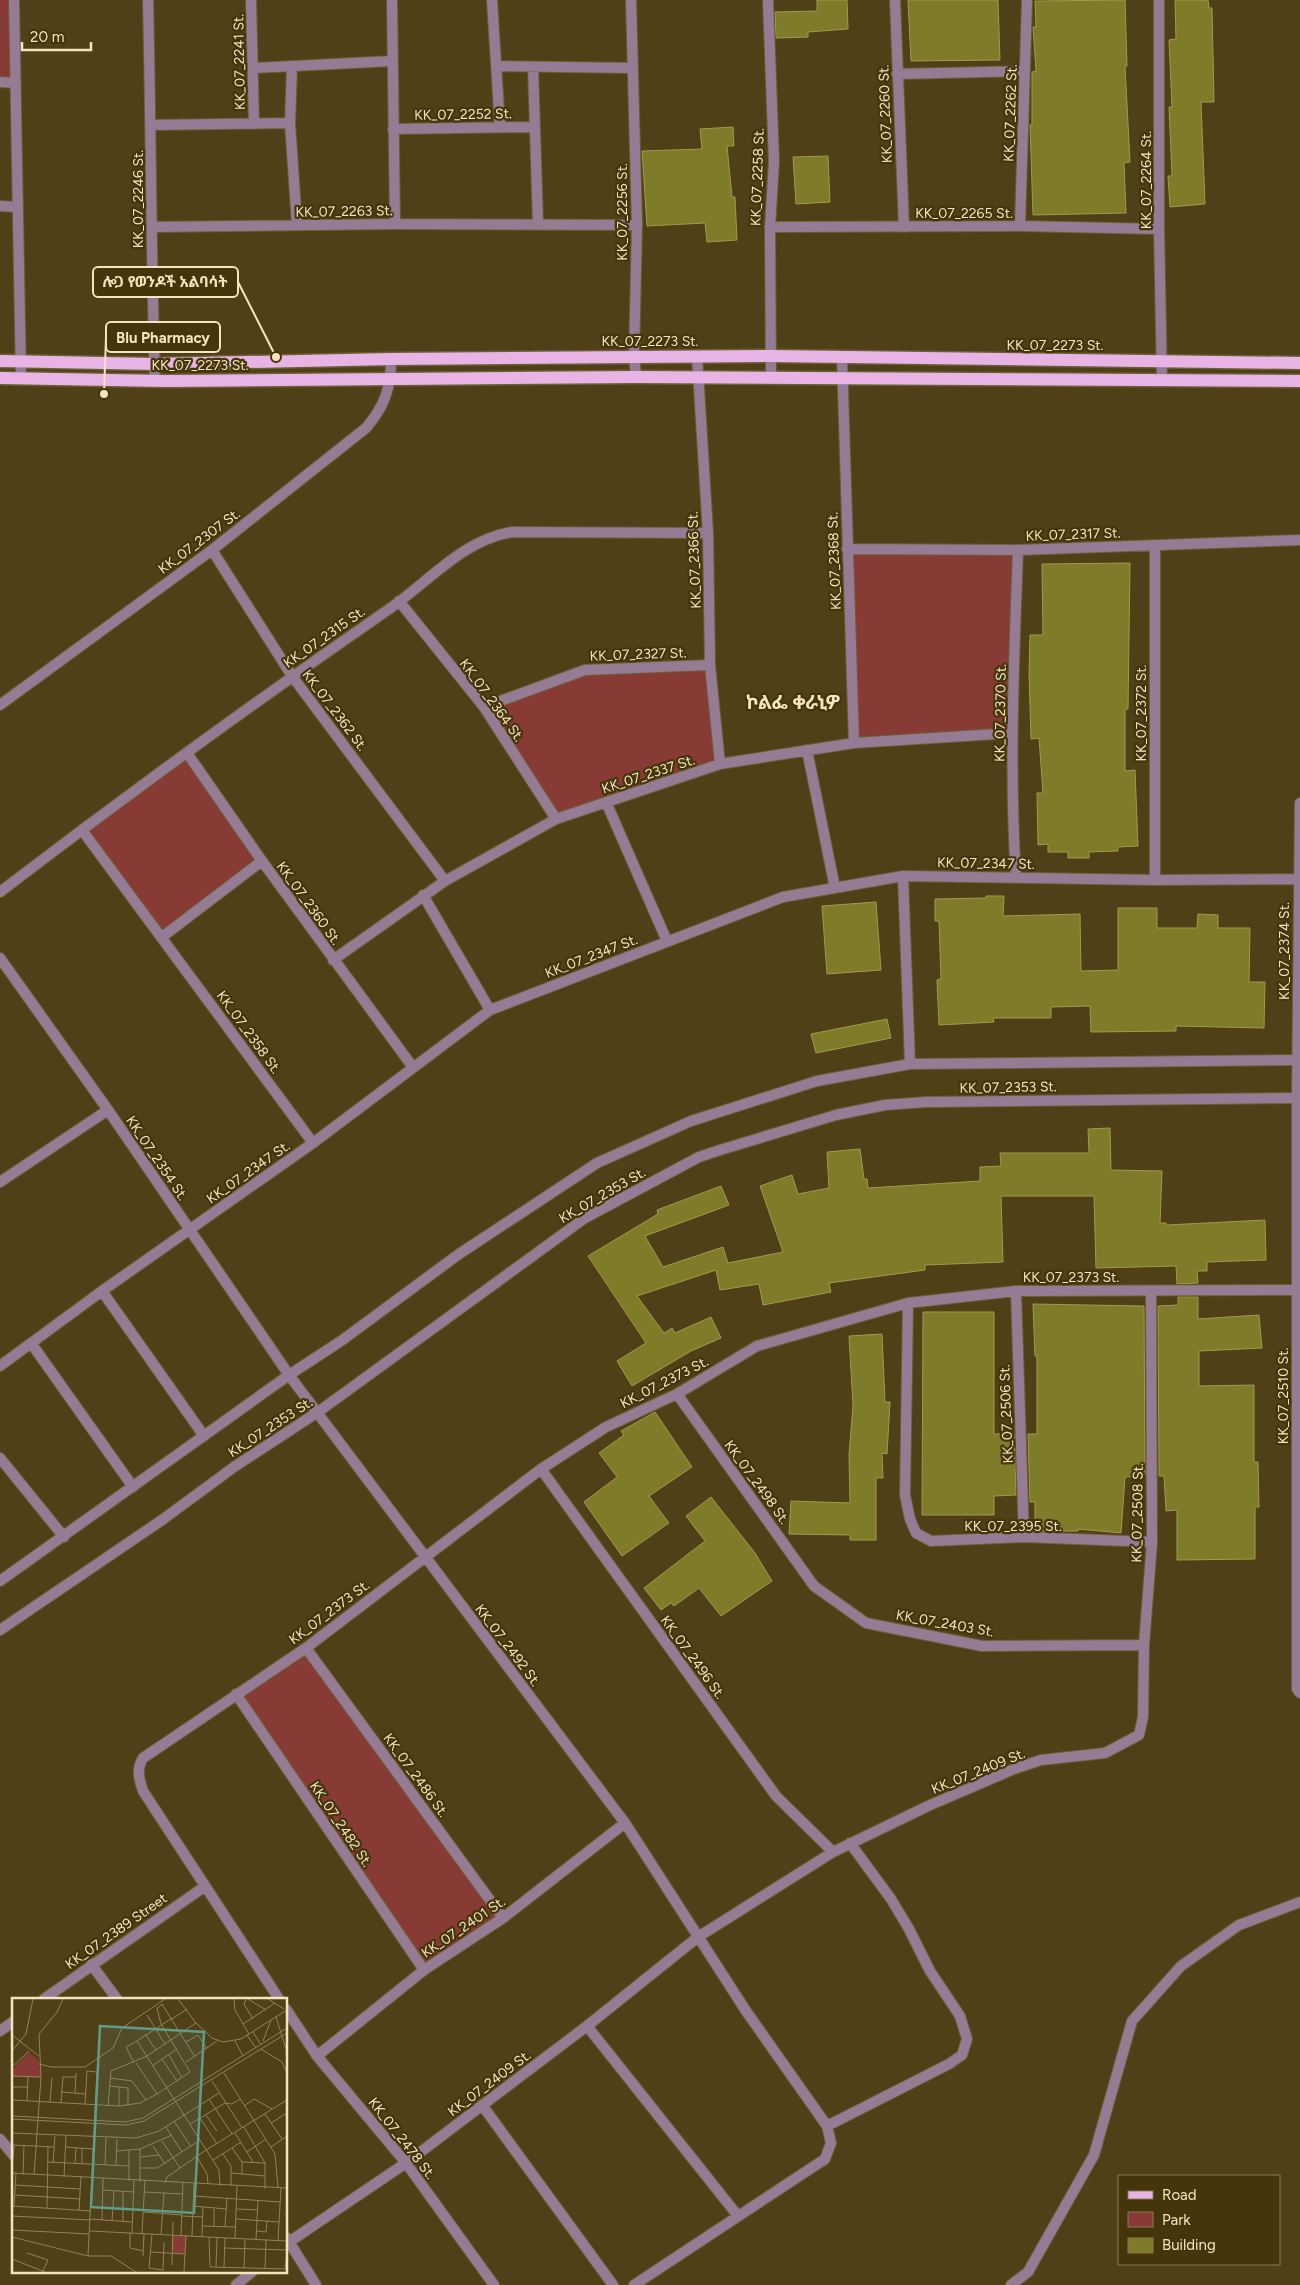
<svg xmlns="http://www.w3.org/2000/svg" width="1300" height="2285" viewBox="0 0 1300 2285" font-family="Figtree,'Noto Sans Ethiopic',sans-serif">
	<rect width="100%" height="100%" fill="#504017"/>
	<path fill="#883b34" d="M0,0h14l2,83 -16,-1z
		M847,549l171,1 -6,183 -158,10z
		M585,665h125l10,99 -164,55 -72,-112z
		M187,753l75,108 -100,76 -80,-107z
		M306,1648l197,270 -79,52 -188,-276z"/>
	<path fill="#7e7b29" stroke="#9e9c4c" d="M817,0h30l1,29 -40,3v5l-32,1 -1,-26 42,-1z
		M908,0h90l2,60 -89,1z
		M1125,0l2,66h-2l5,96 -6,1 2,50 -93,2 -3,-90h2v-53l4,-1 -3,-44h3l-1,-26z
		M1175,0h33l1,8h3l2,94h-13l4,102 -35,3 -2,-31h4l-3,-69h3l-3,-67 7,-1z
		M733,127l1,19h-7l5,51h3l2,43 -30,2 -2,-19 -58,3 -5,-75 60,-2 -2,-20z
		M828,156l2,46 -34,2 -3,-47z
		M1130,563l-2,146h-3v62l10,-1 3,76 -20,1v4l-29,1v6h-21v-6h-20v-8l-10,1 -1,-52h6l-4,-55 -8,1 -2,-66 1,-38h13l-1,-71z
		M986,896h18l-1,20 77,-2 1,57 37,-1v-62h39v20h40l1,-14 20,1v13h32l-1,54h16l-1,46 -88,-2v5l-85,1 -1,-26 -39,1v11h-58l1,4 -55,3 -2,-45 4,-1 -2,-58h-4v-22l51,-1z
		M876,902l5,68 -54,4 -5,-68z
		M887,1019l4,19 -75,15 -5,-19z
		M1110,1128l1,42 51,1 -2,52h6l1,2 98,-5 1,40 -59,2v9h-10l1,12 -21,1 -1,-18 -80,2 -2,-72h-93l2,66 -78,3v5l-96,13 2,9 -68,13 -4,-21 -39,6 -4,-20 -79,26 27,37 8,-5 3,5 36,-16 10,21 -30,13 -59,35 -15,-25 29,-18 -58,-87 70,-42 -1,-4 64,-24 8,19 -84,31 18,31 60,-20 5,16 55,-11 -23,-66 32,-11 6,19 31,-6 -2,-36 33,-3 4,30h3l1,9 112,-7v-14l21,-1 -1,-13h89l-1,-24z
		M1178,1297h20v22l61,-4 3,33 -63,3v35l55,-1v77h4l1,45h-4v52l-78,1v-50l-11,1 -2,-35h-5l-1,-170 20,-1z
		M1033,1304l111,2 1,170 -20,1 -4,56 -43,-4v2h-43v-29h-5l-2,-68h9v-78h-2z
		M923,1312h71v122h20l2,61 -22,1v19h-72z
		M882,1334l3,68h5l-3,52 -5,-1 1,25h-7v62h-26v-5l-61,-1 2,-33 59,2 -1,-48 4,-50 -4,-69z
		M655,1412l37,55 -43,29 20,27 -47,33 -38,-54 33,-25 -18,-24 25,-18 -3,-4z
		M711,1497l44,56 17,28 -51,35 -22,-28 -25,18 -3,-3 -10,7 -17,-22 61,-47 -19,-25z"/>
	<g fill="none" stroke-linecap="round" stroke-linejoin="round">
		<defs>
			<path id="minor" d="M14,0l7,379
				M148,0c3,127 3,254 7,381
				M251,0l3,124
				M392,0l3,224
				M492,0l8,127
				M631,0l6,225 -3,131 2,21
				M768,0l6,161 -4,66 1,152
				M895,0l9,227
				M1159,0v229l3,152
				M292,66l-2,57 7,102
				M497,66l136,2
				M533,67l5,157
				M252,68l140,-7
				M897,74l128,-3
				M0,82l16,1
				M151,125l139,-2
				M393,129l141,-2
				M0,206l16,1
				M1020,226l7,-226
				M151,227l244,-3 242,1
				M770,227l250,-1 139,3
				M697,356l11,177 2,132 10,99
				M842,358l12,385
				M847,549l171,1 282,-10
				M212,550l80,126 153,205
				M399,601l85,106 72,112
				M0,705l212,-155 154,-122c19,-22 25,-41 25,-69
				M484,707l101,-37 125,-5
				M807,750l28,138
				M187,753l75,108 150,205
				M606,802l61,139
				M1300,803l-3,295v591l3,4
				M82,830l231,313
				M903,876l7,188
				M1016,877c-7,-109 -2,-218 2,-327
				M1155,880v-334
				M0,892c128,-98 259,-193 392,-285 38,-27 73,-68 120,-75l196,1
				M423,895l67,115
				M162,937l100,-76
				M0,958l108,152 181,265 336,448 121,188 81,115 4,17 -6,16 -191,126
				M333,960l112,-79 111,-62 164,-55 134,-21 158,-10
				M0,1182l108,-72
				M102,1291l102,145
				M1016,1291l8,246
				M908,1303l-3,192 5,24 6,14 15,8 93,-4 128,5
				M31,1343l102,144
				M0,1366l102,-75 211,-148 177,-133 293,-113 120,-21 252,4 145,-1
				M677,1394l137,192 52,37 116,23 162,-1
				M0,1458l64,79
				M541,1469l235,327 57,56
				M306,1648l197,270
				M236,1694l188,276
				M91,1964l26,35
				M44,1999l160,-112
				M279,1999l-136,-208c-4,-12 -7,-22 0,-33l163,-110 235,-179 65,-42 71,-33 80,-48 151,-43 108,-12 284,-1
				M286,2009l31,47 89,107 88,122
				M587,2026l151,190
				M0,2031l14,-10
				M317,2056l107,-86 79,-52 122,-95
				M482,2105l131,180
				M827,2126l122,-62 13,-9 5,-16 -7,-23 -30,-45 -21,-42 -18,-30 -41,-56
				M0,2139l14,17
				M286,2237l30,48
				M286,2244l120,-81 181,-137 111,-89 135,-85 95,-46 86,-37 27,-9 64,-7 34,-18 4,-18 1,-72 8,-103 -1,-251
				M236,2285l17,-14
				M1011,2285l17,-13 66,-117 38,-134 49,-55 58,-41 61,-23"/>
			<path id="tertiary" d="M0,1581l289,-206 52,-34 118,-87 138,-91 94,-42 126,-40 93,-17 390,-4
				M0,1630l162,-110 72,-53 84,-55 267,-194 114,-61 21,-7 116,-35 49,-10 41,-3 374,-4"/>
			<path id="primary" d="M0,361l155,3 236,-5 380,-3 529,7
				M0,378l166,3 470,-4 664,4"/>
		</defs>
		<use href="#minor" stroke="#6e5e35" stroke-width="12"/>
		<use href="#tertiary" stroke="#6e5e35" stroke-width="12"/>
		<use href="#primary" stroke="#6e5e35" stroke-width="15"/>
		<use href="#minor" stroke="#957c94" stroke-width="10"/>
		<use href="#tertiary" stroke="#957c94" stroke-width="10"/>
		<use href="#primary" stroke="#e7b4e5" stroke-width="12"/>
	</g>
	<g text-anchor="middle" stroke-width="4.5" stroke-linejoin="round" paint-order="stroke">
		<g font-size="14" fill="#f4e4bf" stroke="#45350a">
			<text transform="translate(239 62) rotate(-91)" y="5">KK_07_2241 St.</text>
			<text transform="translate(1010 113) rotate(-88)" y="5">KK_07_2262 St.</text>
			<text transform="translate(463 114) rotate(-1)" y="5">KK_07_2252 St.</text>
			<text transform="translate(885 114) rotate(-92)" y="5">KK_07_2260 St.</text>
			<text transform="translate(757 177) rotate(-88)" y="5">KK_07_2258 St.</text>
			<text transform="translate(1146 180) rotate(-90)" y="5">KK_07_2264 St.</text>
			<text transform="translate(138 199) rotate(-90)" y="5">KK_07_2246 St.</text>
			<text transform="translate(344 211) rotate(-1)" y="5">KK_07_2263 St.</text>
			<text transform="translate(622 212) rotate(-90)" y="5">KK_07_2256 St.</text>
			<text x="964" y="218">KK_07_2265 St.</text>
			<text x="650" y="346">KK_07_2273 St.</text>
			<text x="1055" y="350">KK_07_2273 St.</text>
			<text x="200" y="370">KK_07_2273 St.</text>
			<text transform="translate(1073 534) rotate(-2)" y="5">KK_07_2317 St.</text>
			<text transform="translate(199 541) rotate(-37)" y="5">KK_07_2307 St.</text>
			<text transform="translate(694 560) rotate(-92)" y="5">KK_07_2366 St.</text>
			<text transform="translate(834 561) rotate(-92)" y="5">KK_07_2368 St.</text>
			<text transform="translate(324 637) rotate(-35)" y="5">KK_07_2315 St.</text>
			<text transform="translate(638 654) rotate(-2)" y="5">KK_07_2327 St.</text>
			<text transform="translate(492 700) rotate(54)" y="5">KK_07_2364 St.</text>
			<text transform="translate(335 710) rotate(53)" y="5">KK_07_2362 St.</text>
			<text transform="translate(1000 713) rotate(-89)" y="5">KK_07_2370 St.</text>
			<text transform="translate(1141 713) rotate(-90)" y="5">KK_07_2372 St.</text>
			<text transform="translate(648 774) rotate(-18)" y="5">KK_07_2337 St.</text>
			<text transform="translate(986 863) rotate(1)" y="5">KK_07_2347 St.</text>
			<text transform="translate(309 903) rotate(54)" y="5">KK_07_2360 St.</text>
			<text transform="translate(1284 951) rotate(-90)" y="5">KK_07_2374 St.</text>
			<text transform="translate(591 956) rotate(-21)" y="5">KK_07_2347 St.</text>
			<text transform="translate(249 1032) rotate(54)" y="5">KK_07_2358 St.</text>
			<text transform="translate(1008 1087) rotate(-1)" y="5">KK_07_2353 St.</text>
			<text transform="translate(157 1158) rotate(56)" y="5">KK_07_2354 St.</text>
			<text transform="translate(248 1172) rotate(-35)" y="5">KK_07_2347 St.</text>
			<text transform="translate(602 1195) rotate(-30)" y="5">KK_07_2353 St.</text>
			<text x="1071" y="1282">KK_07_2373 St.</text>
			<text transform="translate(664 1382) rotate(-27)" y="5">KK_07_2373 St.</text>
			<text transform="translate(1283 1396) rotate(-90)" y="5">KK_07_2510 St.</text>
			<text transform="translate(1006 1414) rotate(-92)" y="5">KK_07_2506 St.</text>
			<text transform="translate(270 1427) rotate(-33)" y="5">KK_07_2353 St.</text>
			<text transform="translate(757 1482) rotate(54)" y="5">KK_07_2498 St.</text>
			<text transform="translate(1137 1513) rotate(-89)" y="5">KK_07_2508 St.</text>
			<text x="1013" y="1531">KK_07_2395 St.</text>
			<text transform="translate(329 1612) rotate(-37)" y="5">KK_07_2373 St.</text>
			<text transform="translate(945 1623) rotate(10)" y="5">KK_07_2403 St.</text>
			<text transform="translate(508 1645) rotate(53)" y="5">KK_07_2492 St.</text>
			<text transform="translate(693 1657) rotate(54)" y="5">KK_07_2496 St.</text>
			<text transform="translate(978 1771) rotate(-22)" y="5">KK_07_2409 St.</text>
			<text transform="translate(416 1775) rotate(54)" y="5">KK_07_2486 St.</text>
			<text transform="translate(341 1824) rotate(56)" y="5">KK_07_2482 St.</text>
			<text transform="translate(463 1927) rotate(-34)" y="5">KK_07_2401 St.</text>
			<text transform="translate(116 1931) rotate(-35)" y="5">KK_07_2389 Street</text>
			<text transform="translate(489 2083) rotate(-37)" y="5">KK_07_2409 St.</text>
			<text transform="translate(402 2138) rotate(52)" y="5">KK_07_2478 St.</text>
		</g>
		<g font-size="19" font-weight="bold" fill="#f4e4bf" stroke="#45350a">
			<text x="793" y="709">ኮልፌ ቀራኒዎ</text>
		</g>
	</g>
	<g transform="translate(12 1998)">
		<rect width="275" height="275" fill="#504017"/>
		<path d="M17,54l10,9 2,17 -28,-1 -1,-7zM161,237l13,1 -1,18 -13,-1z" fill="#883b34"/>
		<path fill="none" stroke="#92825a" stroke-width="1" d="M166,1l18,24 16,15 11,4 18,-3 46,-29M222,1l1,11 14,24M234,1l-2,5 9,15M236,1l18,11M256,1l16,10M150,6l33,53M135,17l18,29M264,19l11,35M160,20l-35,23 82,129 1,16M160,21l15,-10M231,26l32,-21M241,34l8,13M133,36l11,16M0,37l27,21M235,37l9,13M223,43l8,15M251,43l8,-21M174,44l12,-7 9,14M249,51l21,13 5,11M0,53l14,-17 7,-35M157,57l13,23M150,61l15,22M174,64l31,-21M122,65l-8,-16 11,-6M124,65l21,31M27,66l12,3h34l28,-19 9,-20 43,-29M140,68l25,-17M0,69l17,-16M212,75l51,81 3,34M0,78l29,1M98,80l22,3 14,19M200,83l30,47M97,88l19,2v18M0,89h16M49,94l25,2M63,95l1,-20M197,101l23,35M0,102l107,6 21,-3 17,-9 33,-22 -29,-48 -4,-16 6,-4M15,103l1,-24M38,104l2,-24M49,105l2,-26h13M213,105l7,1 8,-5M73,106l2,-33 10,1 -9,184h23l25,16M96,108l3,-35 36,-15 49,-33M107,108v-19M232,108l10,-7 18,10M253,116l17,25M194,117l11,16M0,118l113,6 18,-4 144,-90M188,120l17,26M0,121l114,6 18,-4 143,-88M162,123l17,26M259,125l16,-10M178,126l35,-21M154,129l16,25M232,129l21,36v26M0,135l124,5 23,-7 60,-38M223,135l18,29M150,143l18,27M0,147l42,2M141,148l12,18M53,149l29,2M259,149l16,-11M220,150l10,14v12M128,151v33M105,153l23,-2 32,-14M235,154l19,-13M211,156l8,12v20M129,159l18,-2M185,159l10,17 1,10M1,162l1,-15M201,162l28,-18M36,164l81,4M230,164l23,1M41,165l2,-27M63,166l1,-16M70,166v-16M93,167l1,-27M104,167l1,-26M128,170h17l43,-28M0,175l275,15M219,175l34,3M11,177l1,-30M22,177l7,-98 -2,-43 18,-22 6,-13M52,179l2,-41M117,183v-31M153,185l2,-6 39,-27 81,-50M4,187l64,4M91,192l31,2M132,194l39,2M3,197l65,4M182,198l86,6M0,208l79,5M2,208l2,-33M181,208l33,3M35,210l1,-61M225,211l21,1M67,212l2,-34M132,214l38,3M0,218l78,4M170,218l21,1M78,221l42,3M224,221l43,3M90,222l1,-42M100,223l2,-30M111,223v-30M191,228l32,1M202,228v-17M213,228l2,-28M0,232l77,4M78,233l197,10M245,233l9,1 1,-11M118,235v15l13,3M120,235l2,-53M130,235l3,-53M140,236l-3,34 14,2M149,236l3,-41M169,237l2,-53M180,238l2,-53M0,239l76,19M190,239l1,-30M197,239l1,30 77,2M223,240l2,-52M244,242l2,-40M266,242l3,-52M213,250l62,2M139,254l34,2M15,255l21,7 -5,11M131,258l1,-23M0,261l33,13M160,267l1,-43M204,269l1,-29M212,270l1,-30M232,270l1,-29M253,270l1,-28M273,271l2,-18M151,272l1,-28M172,274l2,-36"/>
		<path fill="#5f9c8a" fill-opacity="0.15" stroke="#5f9c8a" stroke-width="2.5" d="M88,28l104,6 -10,181 -103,-6z"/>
		<rect width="275" height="275" fill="none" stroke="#f4e4bf" stroke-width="2.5"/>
	</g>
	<path fill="none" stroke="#f4e4bf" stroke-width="2" d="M276 357L238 282M104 394L106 337"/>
	<g fill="#f4e4bf" stroke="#45350a" stroke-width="2">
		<circle cx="276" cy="357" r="5"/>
		<circle cx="104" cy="394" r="5"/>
	</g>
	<g fill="#45350a" stroke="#f4e4bf" stroke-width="2">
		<rect x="93" y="267" width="145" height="30" rx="5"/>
		<rect x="106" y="322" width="114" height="30" rx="5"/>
	</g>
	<g font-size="15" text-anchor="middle" font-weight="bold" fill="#f4e4bf">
		<text x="165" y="287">ሎጋ የወንዶች አልባሳት</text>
		<text x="163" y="343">Blu Pharmacy</text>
	</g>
	<rect x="1118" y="2175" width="162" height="90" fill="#45350a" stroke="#8b7b52"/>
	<rect x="1128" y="2191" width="25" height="8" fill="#e7b4e5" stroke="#8b7b52"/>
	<text x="1162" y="2200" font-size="15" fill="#f4e4bf">Road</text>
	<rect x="1128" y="2212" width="25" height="15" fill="#883b34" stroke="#8b7b52"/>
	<text x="1162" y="2225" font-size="15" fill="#f4e4bf">Park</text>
	<rect x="1128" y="2238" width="25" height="15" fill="#7e7b29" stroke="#8b7b52"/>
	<text x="1162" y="2250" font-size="15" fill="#f4e4bf">Building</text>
	<path d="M22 42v8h69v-8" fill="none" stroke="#f4e4bf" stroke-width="2.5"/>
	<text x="30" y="42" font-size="15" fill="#f4e4bf" stroke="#45350a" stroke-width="4" paint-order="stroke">20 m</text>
</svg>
